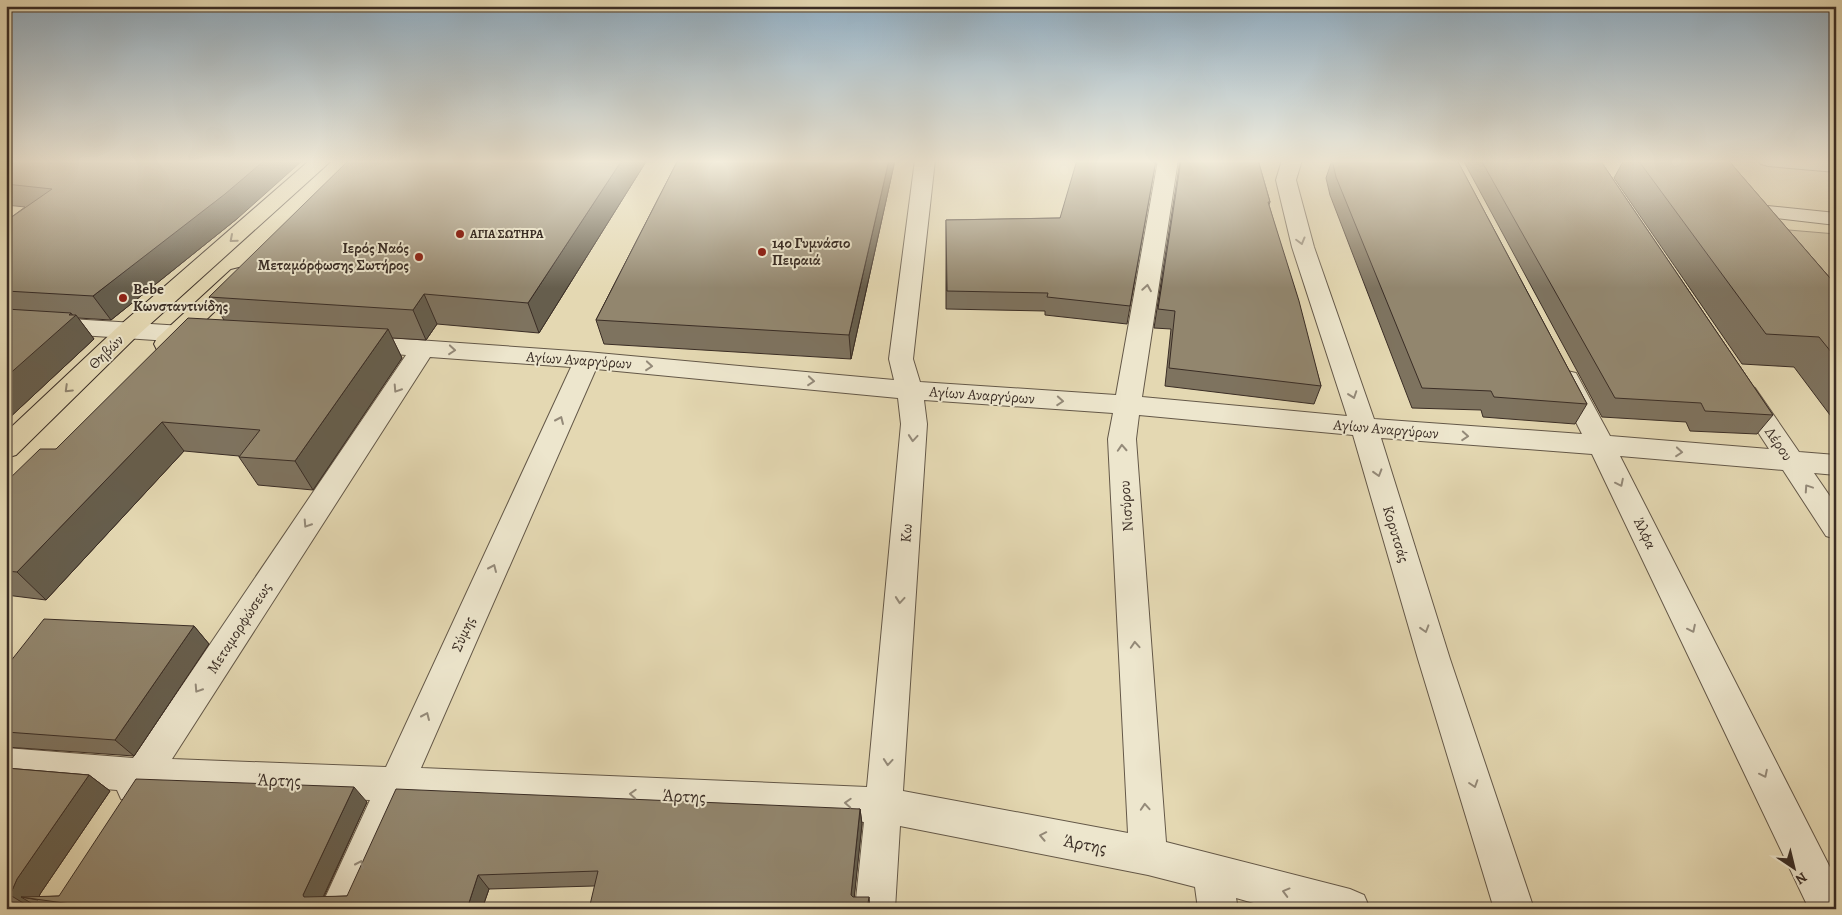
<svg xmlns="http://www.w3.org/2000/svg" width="1842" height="915" viewBox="0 0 1842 915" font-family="Alegreya,serif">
	<rect width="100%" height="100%" fill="#e4d8b2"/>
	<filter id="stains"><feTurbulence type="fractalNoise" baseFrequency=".004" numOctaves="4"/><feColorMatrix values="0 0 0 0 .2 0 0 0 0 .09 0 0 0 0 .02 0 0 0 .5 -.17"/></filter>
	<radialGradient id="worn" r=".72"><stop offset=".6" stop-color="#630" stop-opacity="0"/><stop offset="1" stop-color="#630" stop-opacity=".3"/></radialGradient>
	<path fill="#c7bb9a" stroke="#807460" d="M1777,229l59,5v63z"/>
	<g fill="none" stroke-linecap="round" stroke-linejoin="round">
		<defs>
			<path id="minor" d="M915,160h20l-22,199 7,23 196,13 42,-235h20l-36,237 205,19 -55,-169 -16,-67 6,-20h20l-6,20 18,67 60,172 208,15 -28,-55 4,-6 9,-2 9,2 34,63 159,13 -36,-55 4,-6 9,-3 9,3 44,64 37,3v20l-22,-2 22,32v34l-10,-3 -43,-66 -163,-14 216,423v30h-27l-217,-455 -211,-16 69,221 84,250h-40l-76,-250 -65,-224 -214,-20 -3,24 30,403 184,47 14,6 6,14h-95l-39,-11 2,11h-40l-3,-22 -47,-12 -248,-49 -5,83h-40l9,-87 -457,-20 -47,107h-40l50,-109 -219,-8 -4,7 -13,5 -13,-5 -4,-9 -111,-9v-33l127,10 273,-403 -55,-5 -3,-6 3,-6 9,-2 227,16 307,28 -5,-21zM430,357l141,10 -185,400 -214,-8zM596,369l302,29 3,26 -34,363 -446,-19zM924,400l189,13 -5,26 20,394 -225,-42 24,-367z
				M1758,160h78v12l-68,-6 -7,-2z
				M1748,204l88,9v12l-95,-11 -4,-4 4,-4z
				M6,315l193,12 9,3 3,5 -3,5 -9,3 -193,-13z"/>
			<path id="major" d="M310,160h22l-195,176 -121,119 -10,3v-26l113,-106z
				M239,268l8,2 3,5 -3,5 -72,70 -9,2 -9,-2 -3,-6 3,-6 74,-68z"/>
		</defs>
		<use href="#minor" stroke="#645848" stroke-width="2"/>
		<use href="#major" stroke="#3a2d25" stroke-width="2"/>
		<use href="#minor" fill="#ede6cd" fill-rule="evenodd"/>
		<use href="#major" fill="#e4d8b2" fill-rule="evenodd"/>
	</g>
	<path fill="#7e735f" stroke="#3a2d25" d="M6,160l232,58 -127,102 -33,-2 16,21 -88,82v-200l19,-14 -19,-2z
		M647,160l-108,173 -102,-9 -11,16 -34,-2 10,20 -89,132 -55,-5 -19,-28v-1l-55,-5 -138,149 -40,-5v-113l50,-33 168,-129 -15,-23z
		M678,160h217l-44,199 -247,-15 -8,-24z
		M1156,160l-29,164 -82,-9v-4l-99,-2v-89l114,-2z
		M1180,160h78l12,42 -1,3 52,181 -7,18 -149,-18 6,-57 -17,-1z
		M1332,160h125l130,244 -12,20 -92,-7 -2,-7 -69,-2 -82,-213 -4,-17z
		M1463,160h137l173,255 -16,19 -67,-3 -4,-9 -84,-5z
		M1624,160h104l108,125v138l-42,-56 -52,-3 -128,-186z
		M194,626l15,18 -75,112 -128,-9v-80z
		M6,768l83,7 21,16 -70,103 -1,3 20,-1 308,-94 -43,95 23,-1 513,-87 2,15 -8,73 16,12 -276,-23 -105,3 -7,20h-442l-4,-3 -1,3h-7l-22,-3z"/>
	<path fill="#665e4d" stroke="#3a2d25" d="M265,160h38l-65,58 -127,102 -18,-24z
		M622,160h25l-108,173 -11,-30z
		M889,160h6l-44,199 -2,-24z
		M424,294l13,30 -11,16 -13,-30z
		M71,313l3,4 2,-2 18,24 -88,82v-44z
		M388,329l14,29 -89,132 -18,-29z
		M162,422l22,29 -138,149 -29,-28z
		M194,626l15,18 -75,112 -19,-16z
		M89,775l21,16 -70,103 -2,6 -17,-3 15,9 -1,3h-2l-23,-14 7,-16z
		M354,787l13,15 -49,106 -14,-11 -1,-2z
		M860,809l2,15 -9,85 -2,-14z
		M478,875l11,14 -7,20h-15z
		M869,897l1,12h-3z"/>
	<path fill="#92866e" stroke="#3a2d25" d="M6,160h259l-40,34 -132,102 -87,-5v-70l46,-32 -46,-5z
		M349,160h273l-94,143 -104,-9 -11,16 -204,-13z
		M678,160h211l-40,175 -253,-15z
		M1077,160h79l-26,146 -83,-9 1,-4 -101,-2 -1,-71 114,-2z
		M1181,160h77l12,42h-2l31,99 22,85 -152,-18 6,-57 -17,-2z
		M1332,160h125l130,244 -93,-7 -3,-6 -69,-3 -86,-211z
		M1481,160h119l173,255 -68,-4 -4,-8 -86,-5z
		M1638,160h90l108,125v73l-17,-21 -53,-3z
		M6,309l65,4 -2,2h7l-70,62z
		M188,318l200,11 -93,132 -56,-4 21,-27 -98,-8 -145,150 -11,-1v-89l34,-33h16z
		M44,619l150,7 -79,114 -109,-8v-65z
		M6,768l83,7 -72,104 -7,16h-4z
		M136,779l218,8 -51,108 1,2 43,-1 49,-107 464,20 -9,86 2,2h16l-2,12h-278l9,-38 -120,4 -11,34h-399l3,-5 -50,-7 38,-1z"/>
	<defs><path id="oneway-chevron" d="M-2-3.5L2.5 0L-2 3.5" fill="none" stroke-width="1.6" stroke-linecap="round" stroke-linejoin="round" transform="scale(1.25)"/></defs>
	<g stroke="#8f826c">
		<use href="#oneway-chevron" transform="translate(233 239) rotate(139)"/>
		<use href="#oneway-chevron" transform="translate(68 389) rotate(136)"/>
	</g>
	<g stroke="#948a79">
		<use href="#oneway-chevron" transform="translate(1301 241) rotate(75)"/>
		<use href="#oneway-chevron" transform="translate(1147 288) rotate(-81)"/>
		<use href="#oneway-chevron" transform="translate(452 350) rotate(5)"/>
		<use href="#oneway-chevron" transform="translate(649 366) rotate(5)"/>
		<use href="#oneway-chevron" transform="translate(811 381) rotate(5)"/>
		<use href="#oneway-chevron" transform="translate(397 389) rotate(123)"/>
		<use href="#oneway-chevron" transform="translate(1353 395) rotate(71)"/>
		<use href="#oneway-chevron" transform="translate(1060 401) rotate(4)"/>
		<use href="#oneway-chevron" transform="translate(560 420) rotate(-66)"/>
		<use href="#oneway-chevron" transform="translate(1465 436) rotate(4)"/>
		<use href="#oneway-chevron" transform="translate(913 438) rotate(95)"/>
		<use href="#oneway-chevron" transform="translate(1122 448) rotate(-93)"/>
		<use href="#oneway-chevron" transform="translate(1679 452) rotate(5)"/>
		<use href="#oneway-chevron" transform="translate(1378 473) rotate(73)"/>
		<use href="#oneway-chevron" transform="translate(1620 483) rotate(64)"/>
		<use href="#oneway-chevron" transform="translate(1808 488) rotate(-124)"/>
		<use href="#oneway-chevron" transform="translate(307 524) rotate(123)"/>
		<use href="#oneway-chevron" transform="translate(493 568) rotate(-66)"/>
		<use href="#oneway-chevron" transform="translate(900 600) rotate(95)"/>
		<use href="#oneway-chevron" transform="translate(1425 629) rotate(73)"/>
		<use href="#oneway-chevron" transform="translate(1692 629) rotate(64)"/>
		<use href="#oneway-chevron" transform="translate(1135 645) rotate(-94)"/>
		<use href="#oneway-chevron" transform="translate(198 689) rotate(123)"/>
		<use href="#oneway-chevron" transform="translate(426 716) rotate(-66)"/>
		<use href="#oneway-chevron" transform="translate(888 762) rotate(95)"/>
		<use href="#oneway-chevron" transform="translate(1764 774) rotate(64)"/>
		<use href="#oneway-chevron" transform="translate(1474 784) rotate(72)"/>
		<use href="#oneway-chevron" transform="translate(633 794) rotate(-177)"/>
		<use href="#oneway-chevron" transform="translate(848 803) rotate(-177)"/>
		<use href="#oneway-chevron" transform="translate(1145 807) rotate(-94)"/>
		<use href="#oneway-chevron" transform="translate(1043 836) rotate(-169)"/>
		<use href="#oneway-chevron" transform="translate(360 864) rotate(-66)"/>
		<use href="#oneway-chevron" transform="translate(1286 892) rotate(-165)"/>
	</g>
	<linearGradient id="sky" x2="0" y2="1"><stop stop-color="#8fabbf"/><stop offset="0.56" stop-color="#f3eddc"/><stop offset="1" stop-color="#f3eddc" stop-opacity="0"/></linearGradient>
	<rect width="1842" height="288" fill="url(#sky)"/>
	<g fill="#8f2418" stroke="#ede6cd" stroke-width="2">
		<circle cx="460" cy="234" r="5"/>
		<circle cx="762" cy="252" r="5"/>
		<circle cx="419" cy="257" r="5"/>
		<circle cx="123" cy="298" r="5"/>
	</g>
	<g text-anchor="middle" stroke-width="4" stroke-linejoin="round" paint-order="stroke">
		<g font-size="12" font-weight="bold" fill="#3a2d25" stroke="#ede6cd" text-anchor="start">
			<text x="470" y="238">ΑΓΙΑ ΣΩΤΗΡΑ</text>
		</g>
		<g font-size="15" font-weight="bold" fill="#3a2d25" stroke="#ede6cd" text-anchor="start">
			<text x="772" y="248">14ο Γυμνάσιο<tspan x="772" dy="17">Πειραιά</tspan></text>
			<text x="409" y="253" text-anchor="end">Ιερός Ναός<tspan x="409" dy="17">Μεταμόρφωσης Σωτήρος</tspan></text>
			<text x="133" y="294">Bebe<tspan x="133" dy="17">Κωνσταντινίδης</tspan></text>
		</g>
		<g font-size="15" fill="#3a2d25" stroke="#ede6cd">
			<text transform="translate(106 352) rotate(-44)" y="5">Θηβών</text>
			<text transform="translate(579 360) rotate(4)" y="5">Αγίων Αναργύρων</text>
			<text transform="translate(982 395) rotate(4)" y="5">Αγίων Αναργύρων</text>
			<text transform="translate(1386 429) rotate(5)" y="5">Αγίων Αναργύρων</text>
			<text transform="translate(1779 444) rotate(56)" y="5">Λέρου</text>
			<text transform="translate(1126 506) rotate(-94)" y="5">Νισύρου</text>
			<text transform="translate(906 533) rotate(-85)" y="5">Κω</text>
			<text transform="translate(1645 533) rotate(64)" y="5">Άλφα</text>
			<text transform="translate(1396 534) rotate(73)" y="5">Κορυτσάς</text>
			<text transform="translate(239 628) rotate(-57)" y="5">Μεταμορφώσεως</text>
			<text transform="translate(463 634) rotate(-66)" y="5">Σύμης</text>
		</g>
		<g font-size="18" fill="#3a2d25" stroke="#ede6cd">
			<text transform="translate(279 780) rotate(2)" y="6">Άρτης</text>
			<text transform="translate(684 796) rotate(3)" y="6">Άρτης</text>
			<text transform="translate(1085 844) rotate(11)" y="6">Άρτης</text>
		</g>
	</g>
	<rect width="1842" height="915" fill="none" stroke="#e4d8b2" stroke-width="25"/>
	<rect x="8" y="8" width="1827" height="900" fill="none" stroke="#3a2d25" stroke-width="2.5"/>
	<rect x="12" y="12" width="1817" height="890" fill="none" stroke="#3a2d25"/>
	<g transform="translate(1794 868) rotate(145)" stroke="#ede6cd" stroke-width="4" paint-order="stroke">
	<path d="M0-4L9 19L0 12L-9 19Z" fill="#3a2d25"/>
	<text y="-8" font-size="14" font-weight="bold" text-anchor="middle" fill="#3a2d25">N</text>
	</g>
	<rect width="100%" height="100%" filter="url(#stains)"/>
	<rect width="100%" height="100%" fill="url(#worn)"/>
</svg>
